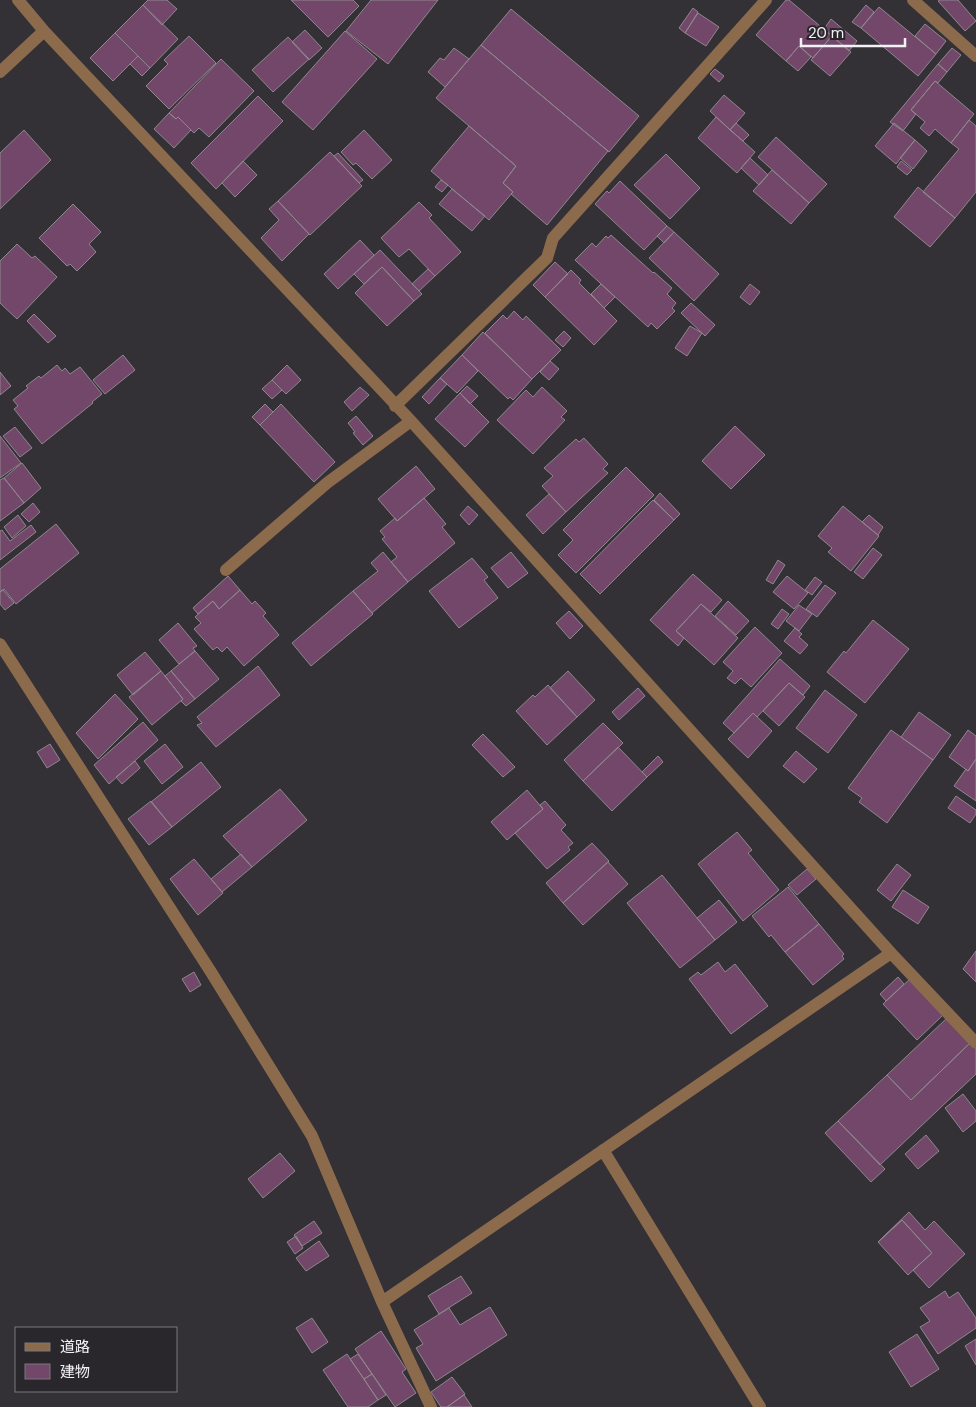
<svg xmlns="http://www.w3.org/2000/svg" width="976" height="1407" viewBox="0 0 976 1407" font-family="'DM Sans','Noto Sans JP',sans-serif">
	<rect width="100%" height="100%" fill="#333036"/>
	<path fill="#724769" stroke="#8e888d" d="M148,0h19l10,9 -15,16 -19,-20z
		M291,0h62l6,6 -31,31z
		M371,0h67l-50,64 -42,-33z
		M786,0h3l43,36 -19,22 -14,-12 -13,15 -30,-26z
		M940,0h18l18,21 -11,10 -27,-30z
		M143,5l35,34 -28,29 -35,-35z
		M866,5l8,7 -13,16 -9,-6z
		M879,7l57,47 -18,22 -57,-48z
		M693,8l5,4 -13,21 -6,-5z
		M511,9l128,107 -30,36 -128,-107z
		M698,13l21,14 -13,19 -21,-13z
		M831,19l26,22 -8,10 -25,-22z
		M925,24l21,17 -10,13 -21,-18z
		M305,30l17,18 -13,12 -17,-18z
		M345,31l32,28 -64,71 -31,-28z
		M115,33l23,23 -25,25 -23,-23z
		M189,36l27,27 -47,46 -23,-23 22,-22 -4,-4z
		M832,36l19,16 -21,24 -19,-16z
		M288,37l21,22 -36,33 -21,-22z
		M481,45l127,106 -61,74 -36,-31 2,-2 -10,-9 13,-17 -80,-68z
		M799,46l12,11 -13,14 -12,-10z
		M454,48l15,11 -24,28 -17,-15 12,-14 4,2z
		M952,48l9,7 -14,17 -9,-8z
		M138,56l12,12 -8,8 -12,-12z
		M221,59l33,32 -45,46 -10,-9 -5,5 -16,-16 -2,2 -7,-6z
		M938,64l9,8 -9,11 -3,-2 -24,29 5,4 -13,17 -13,-9z
		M715,69l9,7 -5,6 -9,-8z
		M935,81l39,33 -23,29 -16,-14 -6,7 -9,-8 5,-6 -14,-12z
		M724,95l21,18 -15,17 -20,-19z
		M258,96l25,25 -67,68 -25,-26z
		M169,113l7,6 2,-2 13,13 -17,18 -20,-19z
		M716,117l39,35 -18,21 -39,-35z
		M969,120l7,6v66l-21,26 -32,-26 36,-43 -8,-6z
		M736,123l13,12 -6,6 -13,-11z
		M894,123l21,17 -19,24 -21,-18z
		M469,126l47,40 -13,17 10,9 -24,28 -58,-49z
		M24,130l27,30 -51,49v-56z
		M364,130l28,30 -20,19 -16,-16 -3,2 -12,-13z
		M776,137l51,47 -18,19 -51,-46z
		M915,140l12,11 -14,18 -13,-11z
		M330,152l32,34 -52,49 -32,-34z
		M338,153l25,27 -4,3 -25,-27z
		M666,154l34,34 -30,31 -36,-34z
		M750,158l18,17 -9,10 -18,-17z
		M243,161l14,14 -22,22 -13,-14z
		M901,161l11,9 -5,5 -10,-8z
		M772,170l37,33 -18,21 -38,-33z
		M441,180l7,5 -6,7 -7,-5z
		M620,181l47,45 -23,24 -49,-46 12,-13 2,2z
		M918,187l37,31 -25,29 -36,-30z
		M452,189l33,27 -13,15 -33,-27z
		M278,201l31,33 -27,27 -21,-23 18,-18 -10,-11z
		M419,202l13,13 -3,3 32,34 -26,24 -26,-27 -10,8 -18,-19z
		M73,204l28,28 -12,12 7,8 -19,19 -7,-7 -3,2 -28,-28z
		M667,226l7,6 -10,11 -7,-7z
		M674,232l45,42 -25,27 -45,-43z
		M611,235l42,38 1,-1 18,16 -5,6 9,9 -4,5 3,3 -18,18 -6,-6 -3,4 -73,-67 17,-17 4,4 10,-11 2,2z
		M360,240l14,15 -36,34 -14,-15z
		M17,244l15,14 3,-2 22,21 -40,42 -17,-16v-42z
		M380,250l42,44 -8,7 -32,-34 -18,17 -10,-10z
		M555,262l13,12 -23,23 -12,-12z
		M382,267l32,34 -27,25 -32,-33z
		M428,269l7,7 -16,15 -7,-7z
		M571,270l10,10 -2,3 38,38 -23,24 -49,-48z
		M601,284l14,13 -11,11 -13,-14z
		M750,284l10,8 -10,13 -10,-8z
		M691,303l24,22 -10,11 -24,-23z
		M514,311l9,9 3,-4 35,34 -29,29 -47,-46 18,-18 4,4z
		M34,314l22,22 -8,7 -21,-22z
		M690,326l12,7 -15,23 -12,-8z
		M564,331l7,7 -8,9 -8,-7z
		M483,332l49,47 -19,21 -3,-3 -2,2 -46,-44z
		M123,355l12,15 -30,24 -12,-14z
		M462,355l16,16 -21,22 -17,-15z
		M550,361l9,8 -10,11 -9,-8z
		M57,365l5,6 3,-3 5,6 10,-7 22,27 -10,8 1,1 -51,41 -28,-35 4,-3 -5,-6 15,-12 -2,-2 13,-10 2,2z
		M287,365l14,15 -15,14 -14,-14z
		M0,372l11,14 -11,9z
		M440,378l7,6 -18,20 -7,-7z
		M272,380l10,10 -10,9 -10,-10z
		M467,386l11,10 -8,8 -10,-11z
		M360,387l9,8 -17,16 -8,-9z
		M542,387l25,24 -6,6 4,3 -32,34 -36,-34 29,-30 7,7z
		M460,393l29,29 -24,25 -30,-28z
		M265,404l8,8 -13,13 -8,-8z
		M281,404l54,58 -21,20 -54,-57z
		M356,416l17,20 -10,9 -10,-12 2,-1 -7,-9z
		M735,426l30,29 -34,34 -29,-28z
		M15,427l17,21 -12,9 -17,-21z
		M0,436l21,27 -21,15z
		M584,438l24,26 -5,5 5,4 -42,39 -24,-26 11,-10 -9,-8 32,-29 3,3z
		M22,463l19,25 -17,15 -20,-25z
		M416,466l19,23 -38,32 -19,-22z
		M626,467l28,28 -78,78 -18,-18 15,-15 -10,-10z
		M4,478l20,25 -24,18v-41z
		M660,493l20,21 -6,6 -20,-20z
		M549,494l17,18 -23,22 -17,-19z
		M424,498l22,26 -4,3 13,16 -47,39 -17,-20 6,-5 -15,-18 3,-2 -5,-6 15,-13 2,3z
		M653,500l21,20 -74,74 -20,-20z
		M33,503l7,9 -11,10 -8,-8z
		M468,506l10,9 -9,10 -9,-10z
		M843,506l36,30 -28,35 -23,-19 4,-4 -14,-12z
		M18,515l8,11 -14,12 -8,-11z
		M869,515l14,12 -5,8 -16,-13z
		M56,524l23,29 -63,51 -12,-15 -4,3v-23z
		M31,525l5,7 -36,28v-29l2,-1 8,11z
		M873,548l9,7 -19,24 -9,-7z
		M383,552l25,30 -36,31 -19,-22 25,-20 -7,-8z
		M511,552l17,21 -20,15 -17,-20z
		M472,558l16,19 -4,3 14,18 -39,30 -30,-37z
		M778,560l7,5 -12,19 -7,-4z
		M693,574l29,26 -11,12 -10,-8 -25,27 8,7 -6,8 -28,-26z
		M228,576l12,14 -21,19 -6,-8 -15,13 -5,-6z
		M787,576l21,17 -14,16 -21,-17z
		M815,577l7,5 -10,13 -7,-5z
		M825,585l11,8 -19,24 -11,-8z
		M3,590l11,13 -9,7 -5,-6v-12z
		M240,590l12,14 3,-3 11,12 -3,3 16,19 -35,31 -17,-19 -5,5 -5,-5 -4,3 -19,-21 7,-6 -6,-6 18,-16 6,8z
		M353,591l20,23 -62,52 -19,-23z
		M728,601l21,20 -13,14 -21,-19z
		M701,604l37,34 -24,27 -38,-34z
		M799,605l13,9 -13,17 -13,-10z
		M782,609l7,5 -11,15 -7,-5z
		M569,611l14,15 -13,13 -14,-16z
		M873,620l36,29 -44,54 -38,-31 17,-21 2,2z
		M178,623l19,23 -4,2 2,3 -16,13 -20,-24z
		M755,627l27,26 -31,34 -10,-9 -6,6 -8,-6 6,-7 -10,-9z
		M795,628l7,6 -3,3 9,8 -8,9 -16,-13z
		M195,651l24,28 -24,20 -24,-28z
		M145,652l16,19 -28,24 -16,-20z
		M780,659l30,27 -7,9 -14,-12 -32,34 -4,-4 -19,20 -11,-10z
		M258,666l22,29 -64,52 -19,-22 5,-2 -5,-6z
		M161,671l22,28 -31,26 -23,-28z
		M171,671l24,28 -9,7 -5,-5 2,-2 -18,-23z
		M568,671l27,29 -18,17 -27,-29z
		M789,683l16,14 -26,29 -16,-15z
		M548,685l29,32 -30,28 -31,-34 17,-16 2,2z
		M638,688l7,8 -26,24 -7,-8z
		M825,690l32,25 -29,38 -32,-25z
		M115,694l23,25 -40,40 -22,-26z
		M919,712l32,23 -18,25 -32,-23z
		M753,713l19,18 -24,27 -20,-19z
		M143,722l15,18 -49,44 -15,-19z
		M603,723l20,20 -40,38 -19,-21z
		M891,730l42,30 -46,63 -28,-21 3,-4 -14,-10z
		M968,730l8,6v23l-8,12 -19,-14z
		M483,734l32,33 -12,10 -31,-32z
		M50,744l10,16 -13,8 -10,-16z
		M165,744l18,23 -21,17 -18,-23z
		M618,747l29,30 -35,34 -29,-30z
		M796,751l21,18 -13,14 -21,-17z
		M658,756l5,6 -16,15 -5,-5z
		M976,759v42l-22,-15 12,-17 2,2z
		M135,761l5,7 -18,16 -6,-7z
		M201,762l20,25 -49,40 -21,-25z
		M280,789l27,31 -55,47 -29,-31z
		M527,790l16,19 -36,31 -16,-18z
		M956,796l20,14v4l-6,9 -22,-15z
		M151,801l21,26 -23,18 -21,-26z
		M545,801l21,24 -5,5 12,13 -5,4 2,3 -23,19 -32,-36 28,-24 -3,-4z
		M737,832l15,18 -4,3 31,37 -36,31 -45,-57z
		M592,843l17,18 -46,42 -17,-20z
		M241,854l11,13 -30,25 -11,-13z
		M194,859l29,34 -25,22 -28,-36z
		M608,862l20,22 -45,41 -20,-22z
		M897,864l14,11 -20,26 -14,-11z
		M807,869l9,10 -19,16 -9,-10z
		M662,875l53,65 -35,28 -53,-65z
		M788,887l31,37 -34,28 -14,-17 -2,2 -17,-21z
		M903,890l26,17 -11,17 -26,-17z
		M719,900l18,22 -22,18 -18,-22z
		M819,924l25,30 -2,2 2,3 -31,26 -28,-33z
		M976,951v31l-13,-13z
		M718,962l7,10 10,-8 33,42 -37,28 -42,-55 9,-7 3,3z
		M194,972l7,13 -11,7 -8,-13z
		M898,977l6,7 -18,17 -6,-7z
		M911,978l33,36 -27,26 -34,-36z
		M947,1018l23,25 -59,57 -24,-25z
		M970,1043l6,6v25l-96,91 -42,-44 49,-46 24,25z
		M963,1094l13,17v10l-13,11 -18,-24z
		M838,1121l47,48 -14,13 -46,-49z
		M926,1135l13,16 -21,18 -13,-15z
		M280,1153l15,18 -32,27 -15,-19z
		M909,1212l16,18 9,-9 31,33 -36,34 -16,-18 19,-17 -30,-33 -24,22z
		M902,1220l30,33 -24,22 -30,-33z
		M314,1221l8,12 -20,13 -8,-11z
		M296,1236l7,12 -8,6 -8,-12z
		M319,1241l10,15 -23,15 -10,-13z
		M461,1276l11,17 -33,21 -11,-18z
		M945,1291l4,7 9,-6 18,26v10l-38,26 -18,-27 10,-6 -10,-13z
		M490,1307l17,28 -71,46 -20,-33 7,-4 -9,-14 35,-22 11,17z
		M312,1318l16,24 -16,11 -16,-25z
		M381,1331l25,38 -4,3 14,21 -21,14 -40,-58z
		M917,1334l22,35 -28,18 -22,-35z
		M976,1339v26l-11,-19z
		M347,1354l31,46 -10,7h-20l-25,-37z
		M358,1354l14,20 -8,5 -14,-20z
		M372,1374l14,21 -8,5 -14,-21z
		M452,1377l13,17 -18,13h-6l-10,-15z
		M464,1395l8,12h-25z"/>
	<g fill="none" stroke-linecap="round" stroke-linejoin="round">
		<path stroke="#8c6b4d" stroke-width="12" d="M18,0l26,31 367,390 480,532 85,90
			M913,0l63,56
			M0,72l44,-41
			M395,406l152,-148 6,-20 213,-238
			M226,570l101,-87 84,-62
			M0,644l211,328 101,164 70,166 49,105
			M603,1150l157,257
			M382,1302l509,-349"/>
	</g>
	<rect x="15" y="1327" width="162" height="65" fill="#29272c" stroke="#79787c"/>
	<rect x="25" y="1343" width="25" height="8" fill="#8c6b4d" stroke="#79787c"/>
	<text x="60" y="1352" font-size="15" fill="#f2f1f5">道路</text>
	<rect x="25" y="1364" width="25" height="15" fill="#724769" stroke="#79787c"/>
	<text x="60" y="1377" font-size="15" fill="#f2f1f5">建物</text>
	<path d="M801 38v8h104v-8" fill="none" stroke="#f2f1f5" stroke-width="2.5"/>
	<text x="808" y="38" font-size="15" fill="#f2f1f5" stroke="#29272c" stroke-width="4" paint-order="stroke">20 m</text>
</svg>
